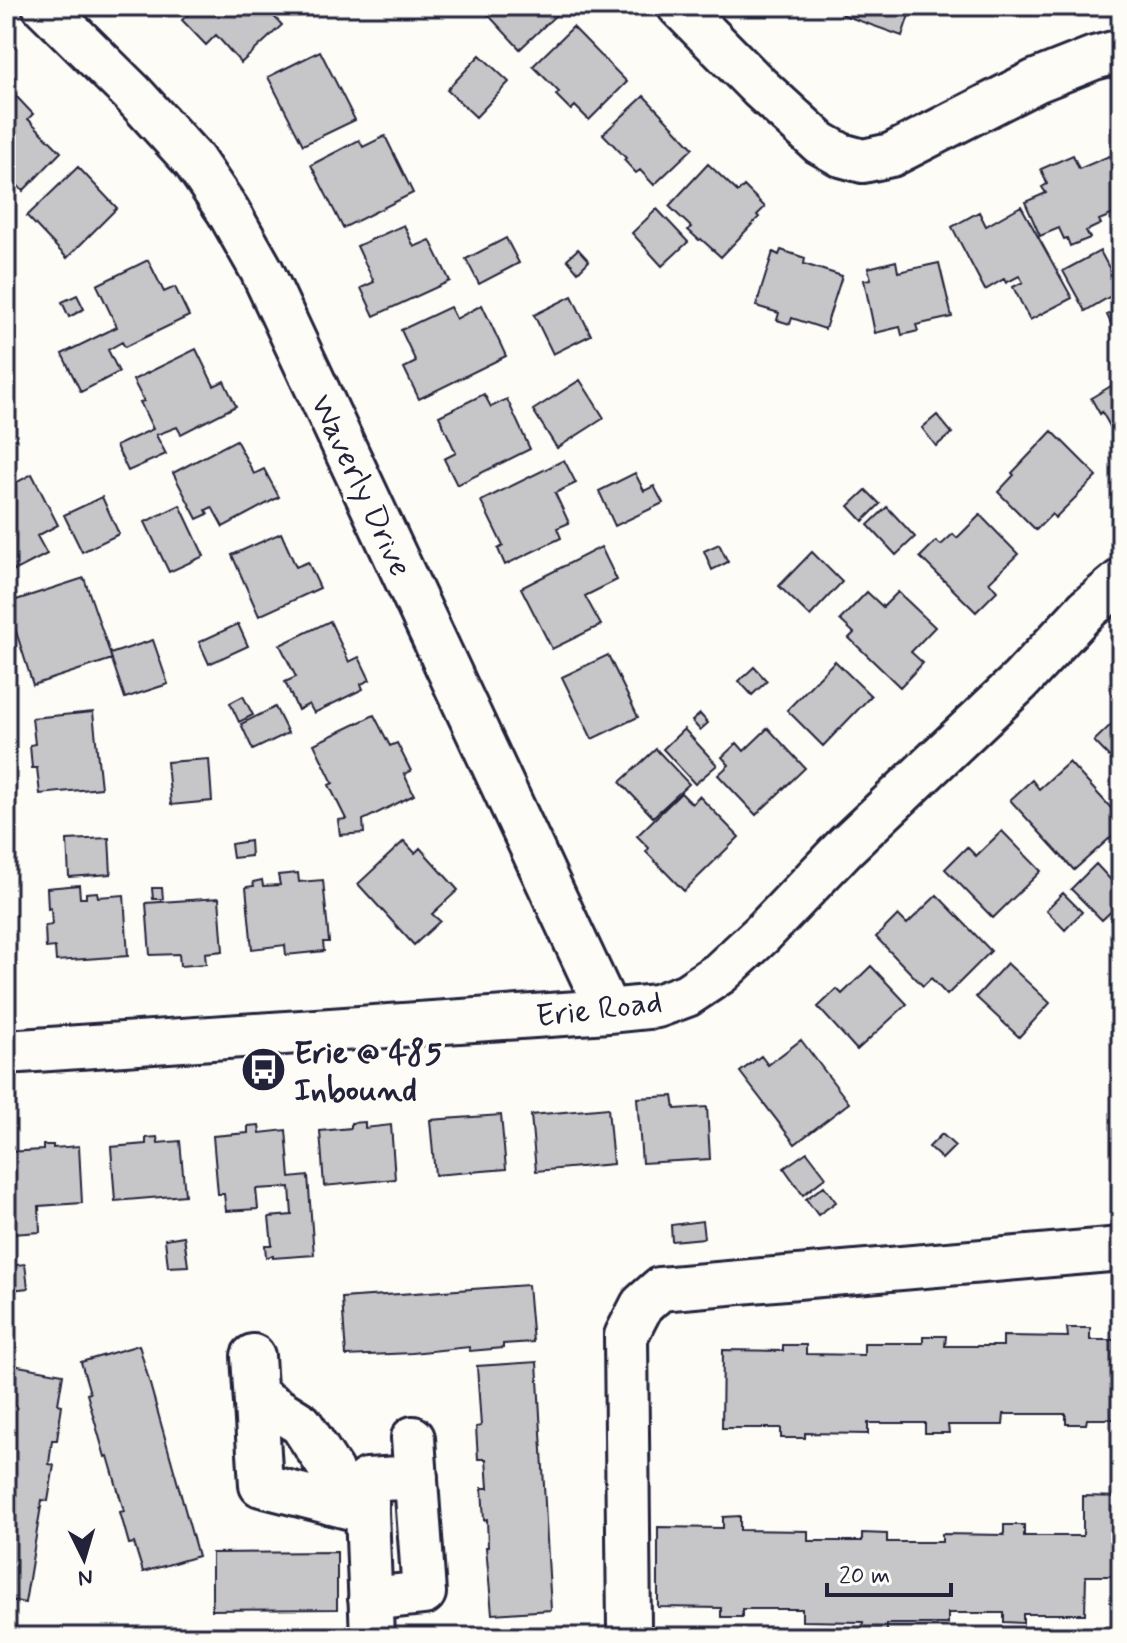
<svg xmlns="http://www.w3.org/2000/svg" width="1127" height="1643" viewBox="0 0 1127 1643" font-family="Mynerve,sans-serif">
	<rect width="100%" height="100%" fill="#fdfcf7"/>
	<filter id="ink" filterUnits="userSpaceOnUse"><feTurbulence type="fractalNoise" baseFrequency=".0125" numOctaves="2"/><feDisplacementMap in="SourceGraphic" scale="16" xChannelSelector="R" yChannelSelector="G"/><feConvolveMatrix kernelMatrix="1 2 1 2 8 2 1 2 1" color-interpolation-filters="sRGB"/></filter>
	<g filter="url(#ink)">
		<path fill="#c6c6c8" stroke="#22223b" stroke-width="2" d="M197,6h59l6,7 5,-4 15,16 -41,38 -25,-28 -10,10 -24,-25z
			M480,6h72l6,7 -38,36z
			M846,6h66l-10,30 -59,-21z
			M573,27l54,55 -38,38 -14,-14 -4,4 -15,-15 3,-3 -26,-26z
			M320,51l35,69 -52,25 -35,-68z
			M480,55l29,27 -33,35 -29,-27z
			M14,94l19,20 -5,5 33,33 -38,39 -17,-17v-73z
			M644,96l49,52 -39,37 -14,-15 -4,3 -12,-13 2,-2 -23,-24z
			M385,136l28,57 -70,35 -32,-63 48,-25 4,7z
			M1073,155l6,14 30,-13 12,29v26l-22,9 2,4 -15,7 4,7 -20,8 -3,-8 -3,1 -5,-11 -19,8 -15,-34 21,-9 -4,-6 5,-3 -6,-15z
			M708,164l30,28 6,-6 21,21 -8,8 2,2 -38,40 -20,-18 -2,1 -11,-10 3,-3 -22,-21z
			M78,167l39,41 -50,50 -40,-42z
			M1021,206l51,92 -42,22 -17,-33 10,-5 -4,-6 -13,7 -2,-4 -19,11 -33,-63 27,-15 7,14z
			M657,209l31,33 -26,24 -30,-33z
			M404,225l10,22 16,-7 20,41 -76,35 -13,-28 13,-6 -17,-36z
			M506,238l13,25 -40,21 -13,-25z
			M578,249l11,12 -11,11 -11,-13z
			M781,250l24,8 -1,6 38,12 -17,53 -33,-11 -2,6 -13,-4 2,-7 -23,-7 17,-54 6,3z
			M1100,251l21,39 -36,21 -22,-40z
			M148,260l16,32 11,-5 14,29 -64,31 -3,-5 -14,8 11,22 -38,20 -19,-38 55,-27 -20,-42z
			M896,261l2,11 41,-9 13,54 -36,8 2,6 -16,4 -2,-8 -25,6 -11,-53 7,-1 -3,-11z
			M77,295l7,14 -15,8 -7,-15z
			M572,296l19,39 -38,19 -19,-39z
			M482,305l24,51 -87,43 -15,-31 12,-6 -15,-32 49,-23 6,12z
			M1121,308v19l-7,3 -7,-15z
			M196,349l18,37 10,-5 12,25 -55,28 -4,-7 -21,8 10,19 -38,17 -12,-25 37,-17 -13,-27 4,-1 -11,-21z
			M580,380l24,38 -47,30 -24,-38z
			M1121,380v66l-19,-34 -2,2 -9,-16z
			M484,394l7,13 16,-8 23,50 -73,36 -13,-26 12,-6 -17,-37z
			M937,415l15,18 -16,13 -14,-18z
			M1052,431l45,45 -42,42 -3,-4 -16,16 -38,-38 16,-17 -2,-2z
			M236,440l18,34 10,-5 15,28 -56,30 -11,-20 -6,3 2,4 -11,5 -24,-46z
			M564,460l12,23 -21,10 14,30 -12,5 4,10 -56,27 -7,-16 5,-3 -22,-45z
			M635,473l9,18 10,-5 9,17 -48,23 -16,-35z
			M32,474l26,51 -21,11 10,18 -41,21v-87z
			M866,490l14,14 -17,17 -14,-15z
			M102,497l17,37 -37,18 -18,-37z
			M180,505l24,51 -35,16 -24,-50z
			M887,507l28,30 -19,18 -28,-30z
			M980,515l38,39 -29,28 8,9 -21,21 -56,-55 16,-16 5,4 12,-11 4,4z
			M281,533l15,34 12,-5 12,26 -61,28 -27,-61z
			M719,544l9,18 -16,8 -8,-19z
			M601,547l16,33 -32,16 16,29 -49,24 -31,-61z
			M812,552l30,30 -32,34 -31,-30z
			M84,578l28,81 -79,26 -26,-82z
			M867,592l16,15 15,-15 37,35 -24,25 12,11 -23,24 -51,-49 5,-5 -14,-13z
			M330,621l19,41 10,-5 11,23 -9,4 2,5 -49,24 -5,-9 -11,6 -13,-28 11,-5 -16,-32z
			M238,624l10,22 -39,18 -10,-22z
			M153,640l15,44 -43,14 -15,-44z
			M608,655l30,62 -46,22 -30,-62z
			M835,661l36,35 -48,50 -36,-36z
			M754,667l13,14 -15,14 -13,-14z
			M243,696l10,19 -14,7 -9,-19z
			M275,707l13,26 -35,17 -12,-26z
			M93,712l8,76 -61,6 -3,-26h-5l-2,-23 5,-1 -3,-26z
			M700,714l8,9 -8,7 -8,-9z
			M374,715l16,31 7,-3 14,28 -7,3 10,21 -51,25 1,13 -24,2 -2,-15 8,-1 -17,-34 4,-2 -19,-39z
			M1121,715v54l-27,-28z
			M768,728l37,40 -49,47 -38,-40 11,-10 -7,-8 15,-14 7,8z
			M684,729l33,36 -22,19 -32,-35z
			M656,749l33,35 -36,33 -33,-35z
			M209,759l3,42 -41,4 -4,-43z
			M1069,762l52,57v9l-47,42 -64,-70 22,-20 7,9z
			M681,793l11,11 7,-8 40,41 -55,54 -38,-39 3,-4 -12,-12z
			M1002,831l39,40 -48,47 -48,-49 22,-22 9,9z
			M109,838l2,36 -42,3 -2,-37z
			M250,841l1,15 -18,2 -2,-14z
			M404,841l11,12 5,-5 38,42 -26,24 8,7 -26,24 -56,-61z
			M1096,864l25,27v11l-19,18 -31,-31z
			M298,873l1,9 24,-2 6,62h-6l1,9 -38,4 -1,-10 -33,4 -6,-62 8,-1 -1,-4 9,-2 1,6 17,-1 -2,-10z
			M79,885l1,13h6v-5l11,-1 1,5 26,-2 4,61 -72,5 -1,-14 -9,1 -1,-22 7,-1 -1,-17 -3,1 -1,-21z
			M152,888h10l1,11h-10z
			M1063,893l19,19 -17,18 -19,-20z
			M937,895l54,56 -44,44 -16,-17 -8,8 -47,-49 22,-22 9,9z
			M219,898l4,53 -18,2 1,11 -26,2 -1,-12 -29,1 -4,-52z
			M1007,963l43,40 -31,34 -43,-40z
			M871,966l36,38 -50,46 -39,-43 19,-18 5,5z
			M801,1040l48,63 -54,41 -55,-72 21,-16 7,9z
			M673,1096l2,13 32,-2 3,52 -68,4 -5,-65z
			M608,1108l5,56 -77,7 -5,-56z
			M501,1115l5,54 -71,6 -5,-55z
			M365,1122v6l26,-3 4,54 -71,7 -4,-55 31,-3v-5z
			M259,1125l1,8 26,-3 4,48 18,-2 6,79 -41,3v-2l-7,1 -1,-12h7l-3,-28 23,-2 -2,-28 -34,2 2,20 -32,2 -2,-17h-6l-5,-58 35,-3v-7z
			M942,1134l13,12 -13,13 -13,-12z
			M157,1137l1,6 22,-2 5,54 -70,6 -4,-54 35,-3v-6z
			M43,1145h10v3l26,-2 3,57 -43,3 1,26 -28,2 -5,-82 36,-2z
			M807,1152l19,25 -23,18 -19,-27z
			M824,1186l12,16 -18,13 -12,-16z
			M702,1221l2,17 -32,3 -1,-16z
			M184,1236l4,30 -20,1 -3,-28z
			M25,1264l3,24 -17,2 -3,-24z
			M528,1285l5,57 -30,2v4l-33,3 -1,-4 -57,6 -66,3 -4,-58z
			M1067,1328h23v12h31v79h-34l-1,5h-20v-10h-62l-1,11h-55l1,8h-24v-10h-57v11l-63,-1v5h-24v-10h-59l1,-78 60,1v-6h23v9l58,1v-12h59v-7h23l-1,10h58v-10l65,1z
			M139,1345l59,211 -55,16 -9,-29 -5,1 -9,-32 4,-1 -16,-55 -3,1 -18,-63 3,-1 -9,-31z
			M537,1362l14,248 -59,4 -6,-67h2l-1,-28 -3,1 -2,-32h6l-2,-29h-8l-2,-32 5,-1 -4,-60z
			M7,1364l56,10 -5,30 4,1 -5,35h-5l-3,24 5,1 -6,36 -6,-1 -17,103 -19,-4z
			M1083,1496l38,1v79h-35l-1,38h-62v9l-19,-1v-9h-56v11h-61v9l-25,-1 1,-10 -61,-1v-12h-60v8h-21v-9l-63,-1v-80l65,1v-11l17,-1v14l68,1v10h54v-8l25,1v8h55v-8l62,1v-10h20v11h59z
			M337,1552v57l-125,1v-57z"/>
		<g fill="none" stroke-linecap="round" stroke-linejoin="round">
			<defs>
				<path id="minor" d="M44,6l88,87 62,68 34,50 34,60 346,740
					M679,6l81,82 60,55 21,12 22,6 28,-6 145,-74 58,-23 27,-7
					M6,1052l602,-41 49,-5 30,-11 33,-22 42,-39 84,-88 174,-165 66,-71 35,-29
					M253,1356l8,129 106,27 5,125
					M256,1396l45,28 30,46v33
					M367,1512v-32l49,-3
					M370,1599l54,-6 -11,-155
					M628,1637l1,-9 -3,-292 16,-31 18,-16 461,-40"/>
			</defs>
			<use href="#minor" stroke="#22223b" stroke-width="48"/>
			<use href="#minor" stroke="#fdfcf7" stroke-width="42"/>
		</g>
	</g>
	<defs>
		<symbol id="bus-disc" viewBox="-11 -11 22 22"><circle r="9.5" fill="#22223b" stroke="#fdfcf7"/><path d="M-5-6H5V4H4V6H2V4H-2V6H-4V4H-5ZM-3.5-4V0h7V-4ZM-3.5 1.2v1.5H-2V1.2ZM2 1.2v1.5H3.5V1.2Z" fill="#fff"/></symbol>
	</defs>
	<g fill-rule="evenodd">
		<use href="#bus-disc" x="238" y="1044" width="51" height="51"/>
	</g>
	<g text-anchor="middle" stroke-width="7" stroke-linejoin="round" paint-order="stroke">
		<g font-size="32" fill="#22223b" stroke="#fdfcf7">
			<text transform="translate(362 485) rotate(65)" y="11">Waverly Drive</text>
			<text transform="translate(599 1008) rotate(-7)" y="11">Erie Road</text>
		</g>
		<g font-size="32" font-weight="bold" fill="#22223b" stroke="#fdfcf7" text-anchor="start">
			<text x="294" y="1063">Erie @ 485<tspan x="294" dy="37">Inbound</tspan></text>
		</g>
	</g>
	<rect width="1127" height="1643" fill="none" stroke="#fdfcf7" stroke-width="32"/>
	<rect x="16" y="16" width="1095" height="1611" fill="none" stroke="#22223b" stroke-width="3" filter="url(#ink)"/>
	<g transform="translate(84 1559) rotate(175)" stroke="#fdfcf7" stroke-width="6" paint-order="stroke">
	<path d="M0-6L14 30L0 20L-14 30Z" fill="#22223b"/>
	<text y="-12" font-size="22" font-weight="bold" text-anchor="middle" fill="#22223b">N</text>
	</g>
	<path d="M827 1583v12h124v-12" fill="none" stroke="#22223b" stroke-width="4"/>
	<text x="839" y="1583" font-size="24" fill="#22223b" stroke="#fdfcf7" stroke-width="6" paint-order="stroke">20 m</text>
</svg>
